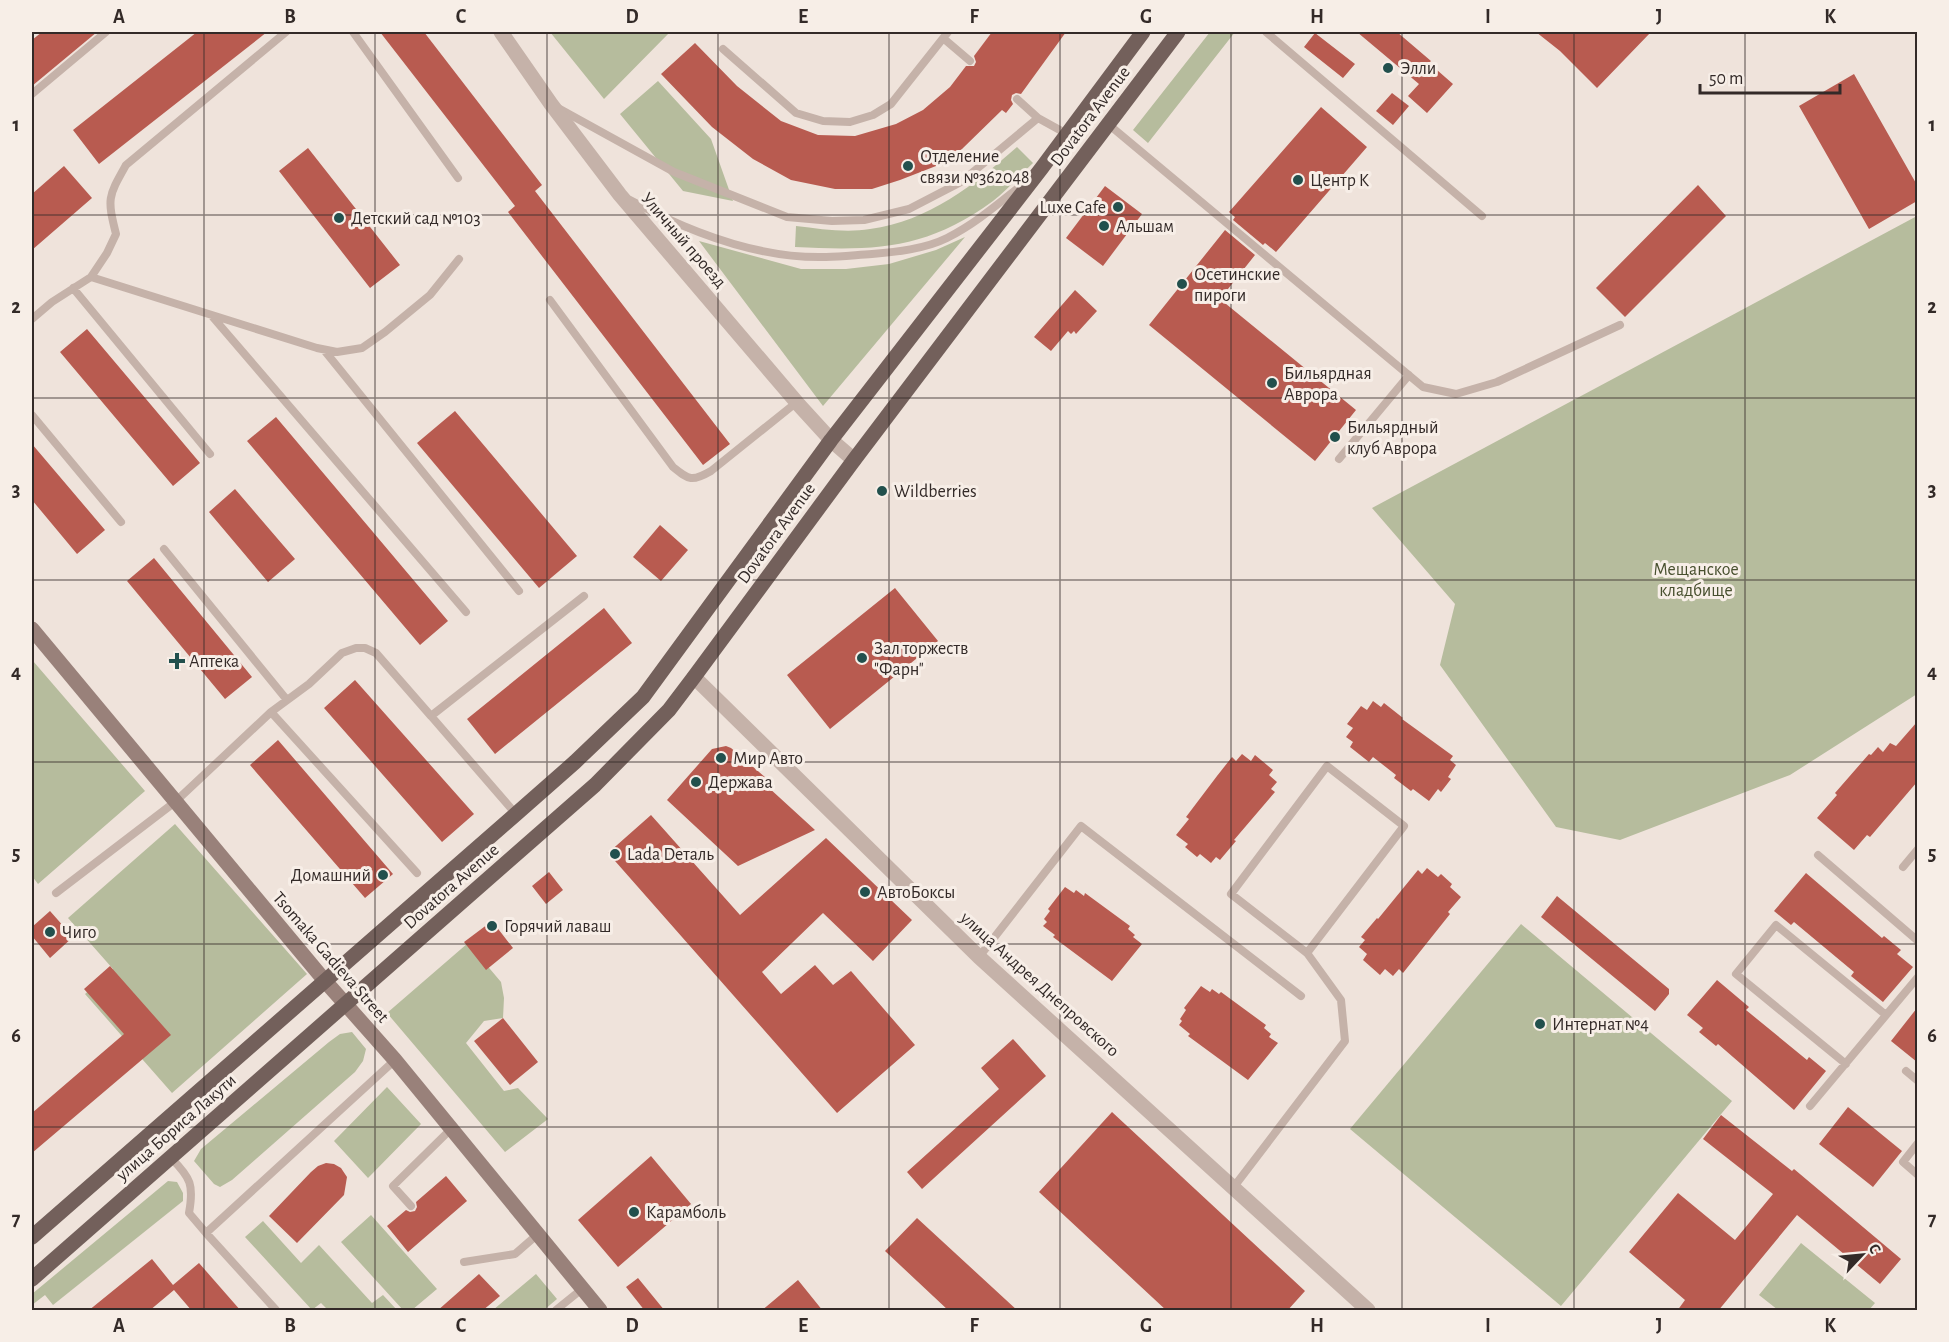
<svg xmlns="http://www.w3.org/2000/svg" width="1949" height="1342" viewBox="0 0 1949 1342" font-family="'Alegreya Sans',sans-serif">
	<rect width="100%" height="100%" fill="#efe3db"/>
	<path fill="#b6bc9d" d="M550,32h120l-66,67z
		M1210,32h25l-87,111 -15,-13z
		M658,81l53,58 22,62 -50,-10 -63,-77z
		M1017,147l16,16c-13,12 -26,27 -40,38 -67,49 -119,50 -198,46l1,-21c25,3 50,7 74,3 59,-8 104,-44 147,-82z
		M1917,216v478l-127,81 -170,65 -64,-13 -116,-162 15,-61 -83,-96z
		M965,237l-142,169 -124,-165 102,28h45l43,-5 47,-14z
		M33,661l112,130 -107,93 -6,-8v-213z
		M175,824l132,150 -135,119 -87,-99 28,-25 -45,-51z
		M1521,924l211,177 -171,205 -211,-177z
		M468,943l33,39 3,16 -1,20 -19,3 -18,22 38,48 14,-3 30,31 -43,33 -118,-139z
		M352,1032l14,17 -3,12 -8,11 -123,108 -12,7 -6,-3 -20,-23 7,-12 128,-107 11,-8z
		M387,1087l34,37 -53,54 -34,-37z
		M168,1181l9,1 6,11v8l-130,104 -8,-10 -13,10v-11z
		M371,1215l66,74 -25,21h-9l-62,-68z
		M263,1221l38,42 18,-18 53,58 11,-8 14,15h-69l-7,-7 -9,7 -67,-73z
		M1801,1243l74,60 -6,7h-91l-19,-15z
		M536,1274l21,25 -13,11h-51z"/>
	<path fill="#b85b50" d="M42,32h55l-65,54v-46z
		M197,32h70l-168,132 -26,-34z
		M380,32h44l118,153 -7,6 195,253 -27,21 -195,-253 7,-6z
		M992,32h74l-45,62 -5,-1 -4,2 -1,5 2,4 -7,9 -4,-3 -40,39 -26,17 -36,14 -28,9h-37l-44,-9 -38,-21 -41,-32 -51,-53 34,-31 42,43 44,35 37,14 37,1 41,-12 27,-14 27,-23 16,-21h8l2,-4 -2,-6z
		M1357,32h40l34,29 -2,2 24,21 -26,29 -19,-17 11,-12z
		M1536,32h115l-54,56 -37,-37z
		M1315,33l40,31 -12,14 -39,-31z
		M1854,74l63,111v16l-48,28 -70,-123z
		M1392,93l17,13 -16,19 -17,-14z
		M1321,107l46,40 -91,105 -11,-9 -2,2 -30,-25 2,-3 -6,-5z
		M308,148l92,117 -30,23 -91,-117z
		M64,166l28,32 -60,52v-56z
		M1698,185l28,31 -101,101 -29,-29z
		M1105,186l37,28 -39,52 -37,-28z
		M1225,230l30,25 -35,44 136,111 -41,51 -166,-136z
		M1075,290l22,21 -21,23 -2,-3 -3,3 -3,-3 -17,20 -17,-14z
		M87,329l113,134 -27,23 -113,-134z
		M455,411l122,145 -38,32 -122,-145z
		M276,417l172,204 -28,24 -173,-204z
		M32,444l73,86 -28,24 -45,-54z
		M235,489l60,70 -27,23 -59,-70z
		M660,525l28,25 -27,31 -28,-24z
		M154,558l98,119 -27,22 -98,-118z
		M895,588l43,53 -108,88 -43,-54z
		M604,608l28,35 -137,111 -28,-35z
		M355,680l119,134 -32,28 -118,-134z
		M1373,701l8,6 3,-4 19,15 -1,1 51,37 -3,4 6,5 -8,12 3,2 -10,13 -3,-3 -9,12 -16,-12 -2,2 -17,-13 2,-3 -23,-18 -4,5 -19,-15 3,-5 -7,-5 7,-9 -6,-4 14,-18 6,4z
		M1917,722v60l-47,55 -3,-2 -13,15 -37,-32 20,-23 -2,-2 34,-39 2,1 7,-8 5,5 7,-9 6,3z
		M278,740l115,134 -28,24 -115,-133z
		M726,746l5,2 35,30 2,9 47,43 -77,36 -71,-66 45,-51z
		M1242,754l9,7 4,-6 18,15 -4,5 8,7 -6,7 4,3 -41,48 2,1 -16,19 -4,-3 -5,6 -11,-9 -3,3 -12,-10 3,-3 -12,-9 13,-16 -3,-2 31,-41 15,-19 4,4z
		M651,815l89,100 86,-77 86,82 -39,41 -50,-48 -61,59 19,22 34,-29 18,20 18,-14 64,74 -78,68 -229,-260z
		M1427,868l11,9 3,-3 11,10 -2,3 11,10 -13,15 2,2 -47,59 -4,-4 -6,7 -8,-7 -5,6 -17,-15 4,-6 -8,-7 6,-7 -4,-3 16,-19 1,1 40,-49 4,4z
		M549,872l14,18 -17,14 -14,-18z
		M1806,873l76,65 2,-2 17,14 -4,4 16,13 -30,35 -32,-26 3,-4 -60,-50 -3,3 -17,-14z
		M1065,887l9,6 2,-3 8,6 1,-3 45,33 -2,3 7,6 -2,2 9,7 -30,37 -59,-44 2,-2 -12,-9 4,-4 -3,-3 6,-8 -2,-2z
		M1557,896l112,93v5l-14,17 -114,-94z
		M50,911l23,26 -23,21 -18,-22v-9z
		M492,921l21,27 -27,22 -22,-28z
		M110,966l61,69 -139,118v-40l92,-79 -40,-45z
		M1717,980l32,27 -3,3 61,50 2,-3 17,14 -32,39 -76,-66 -2,2 -17,-14 4,-4 -16,-13z
		M1201,986l9,6 2,-3 7,5 2,-2 45,33 -2,3 7,6 -2,3 9,6 -30,37 -60,-44 2,-2 -11,-9 3,-4 -2,-2 6,-9 -2,-2z
		M1917,1008v54l-26,-21z
		M503,1018l35,44 -28,23 -36,-44z
		M1013,1039l33,37 -124,113 -15,-17 92,-83 -18,-21z
		M1848,1107l54,44 -29,36 -54,-43z
		M1112,1112l193,179 -18,20h-120l-128,-119z
		M1721,1115l71,56 2,-2 107,90 -21,25 -83,-69 -79,96h-41l8,-11 -56,-48 49,-59 57,47 38,-46 -70,-55z
		M651,1156l40,48 -73,63 -40,-47z
		M326,1163l8,1 7,4 6,9 -3,18 -47,48 -28,-27 42,-44 7,-6z
		M446,1176l21,25 -59,51 -21,-26 19,-16 4,2 5,-1 2,-4 -1,-5z
		M917,1218l101,93h-69l-64,-60z
		M152,1259l21,26 26,-22 42,48h-49l-18,-21 -25,21h-61z
		M479,1274l21,22 -18,15h-45z
		M638,1278l27,33h-20l-19,-24z
		M798,1280l25,31h-62z"/>
	<g fill="none" stroke-linecap="round" stroke-linejoin="round">
		<path stroke="#c5b2a9" stroke-width="8" d="M353,32l105,146
			M1266,32l216,184
			M943,38l27,23
			M723,49l73,64 27,8 27,1 23,-7 18,-11 57,-72
			M32,94l74,-62
			M1017,99l21,19
			M558,108l116,64 113,45 45,4 32,-1 45,-11 52,-27 77,-64 29,16
			M1108,124l315,263 33,7 41,-12 123,-57
			M630,200c59,32 127,59 196,57 15,0 30,-2 46,-3 24,-2 53,-5 75,-16 28,-14 51,-34 75,-53
			M91,277l16,-24 9,-19c-9,-36 -8,-37 10,-69l160,-133
			M73,288l137,166
			M550,300l123,167c16,13 19,15 38,4l86,-69
			M211,315l255,297
			M32,319l20,-17 39,-25 226,71 20,4 25,-4 23,-16 45,-37 29,-36
			M324,350l195,241
			M32,415l89,107
			M1339,459l70,-84
			M164,549l123,151
			M271,712l146,161
			M516,814l-85,-98 153,-120
			M1818,855l100,86
			M1903,867l15,-18
			M56,893l119,-91 96,-90 38,-28 33,-31 14,-5h9l11,5 55,63
			M979,957l102,-131 220,170
			M1846,1064l-110,-90 40,-49 110,90
			M1906,1071l12,10
			M1810,1106l108,-129
			M1918,1143l-15,19 15,13
			M171,1158c20,20 23,27 18,55l17,20
			M1233,1188l112,-147 -4,-41 -34,-47 -76,-59 96,-128 77,60 -97,127
			M411,1206l-18,-20 57,-56
			M464,1262l51,-8 23,-20
			M276,1310l-70,-77 189,-173
			M556,1310l26,-21"/>
		<path stroke="#c5b2a9" stroke-width="15" d="M501,32l50,72 69,91 179,210 32,35 23,20
			M694,677l285,280 389,353"/>
		<path stroke="#99817a" stroke-width="15" d="M32,629l293,352 70,79 205,250"/>
		<path stroke="#73605b" stroke-width="15" d="M32,1237l484,-423 59,-52 68,-65 188,-257 210,-271 102,-137
			M32,1279l563,-494 74,-75 25,-33 160,-217 324,-428"/>
	</g>
	<path fill="none" stroke="#332a28" stroke-width="1.5" stroke-opacity="0.55" d="M204,32v1278M375,32v1278M547,32v1278M718,32v1278M889,32v1278M1060,32v1278M1231,32v1278M1402,32v1278M1574,32v1278M1745,32v1278M32,215h1886M32,398h1886M32,580h1886M32,762h1886M32,944h1886M32,1127h1886"/>
	<g fill="#22504d" stroke="#f7eee7" stroke-width="2">
		<circle cx="1388" cy="68" r="6"/>
		<circle cx="908" cy="166" r="6"/>
		<circle cx="1298" cy="180" r="6"/>
		<circle cx="1118" cy="207" r="6"/>
		<circle cx="339" cy="218" r="6"/>
		<circle cx="1104" cy="226" r="6"/>
		<circle cx="1182" cy="284" r="6"/>
		<circle cx="1272" cy="383" r="6"/>
		<circle cx="1335" cy="437" r="6"/>
		<circle cx="882" cy="491" r="6"/>
		<circle cx="862" cy="658" r="6"/>
		<path d="M174 652h6v6h6v6h-6v6h-6v-6h-6v-6h6z"/>
		<circle cx="721" cy="758" r="6"/>
		<circle cx="696" cy="782" r="6"/>
		<circle cx="615" cy="854" r="6"/>
		<circle cx="383" cy="875" r="6"/>
		<circle cx="865" cy="892" r="6"/>
		<circle cx="492" cy="926" r="6"/>
		<circle cx="50" cy="932" r="6"/>
		<circle cx="1540" cy="1024" r="6"/>
		<circle cx="634" cy="1212" r="6"/>
	</g>
	<g text-anchor="middle" stroke-width="6" stroke-linejoin="round" paint-order="stroke">
		<g font-size="18" fill="#332a28" stroke="#f7eee7" text-anchor="start">
			<text x="1400" y="74">Элли</text>
			<text x="920" y="162">Отделение<tspan x="920" dy="21">связи №362048</tspan></text>
			<text x="1310" y="186">Центр К</text>
			<text x="1106" y="213" text-anchor="end">Luxe Cafe</text>
			<text x="351" y="224">Детский сад №103</text>
			<text x="1116" y="232">Альшам</text>
			<text x="1194" y="280">Осетинские<tspan x="1194" dy="21">пироги</tspan></text>
			<text x="1284" y="379">Бильярдная<tspan x="1284" dy="21">Аврора</tspan></text>
			<text x="1347" y="433">Бильярдный<tspan x="1347" dy="21">клуб Аврора</tspan></text>
			<text x="894" y="497">Wildberries</text>
			<text x="874" y="654">Зал торжеств<tspan x="874" dy="21">"Фарн"</tspan></text>
			<text x="189" y="667">Аптека</text>
			<text x="733" y="764">Мир Авто</text>
			<text x="708" y="788">Держава</text>
			<text x="627" y="860">Lada Dеталь</text>
			<text x="371" y="881" text-anchor="end">Домашний</text>
			<text x="877" y="898">АвтоБоксы</text>
			<text x="504" y="932">Горячий лаваш</text>
			<text x="62" y="938">Чиго</text>
			<text x="1552" y="1030">Интернат №4</text>
			<text x="646" y="1218">Карамболь</text>
		</g>
		<g font-size="18" fill="#332a28" stroke="#f7eee7">
			<text transform="translate(1090 116) rotate(-53)" y="6">Dovatora Avenue</text>
			<text transform="translate(684 240) rotate(49)" y="6">Уличный проезд</text>
			<text transform="translate(776 533) rotate(-54)" y="6">Dovatora Avenue</text>
			<text transform="translate(451 886) rotate(-41)" y="6">Dovatora Avenue</text>
			<text transform="translate(331 957) rotate(49)" y="6">Tsomaka Gadieva Street</text>
			<text transform="translate(1040 984) rotate(42)" y="6">улица Андрея Днепровского</text>
			<text transform="translate(176 1127) rotate(-41)" y="6">улица Бориса Лакути</text>
		</g>
		<g font-size="18" fill="#474f2e" stroke="#f7eee7">
			<text x="1696" y="575">Мещанское<tspan x="1696" dy="21">кладбище</tspan></text>
		</g>
	</g>
	<rect width="1949" height="1342" fill="none" stroke="#f7eee7" stroke-width="66"/>
	<g transform="translate(1862 1255) rotate(64)" stroke="#f7eee7" stroke-width="4.5" paint-order="stroke">
	<path d="M0-4.5L10 22L0 15L-10 22Z" fill="#332a28"/>
	<text y="-9" font-size="16" font-weight="bold" text-anchor="middle" fill="#332a28">С</text>
	</g>
	<path d="M1700 84v9h140v-9" fill="none" stroke="#332a28" stroke-width="3"/>
	<text x="1709" y="84" font-size="18" fill="#332a28" stroke="#f7eee7" stroke-width="4.5" paint-order="stroke">50 m</text>
	<rect x="33" y="33" width="1883" height="1276" fill="none" stroke="#332a28" stroke-width="2"/>
	<g font-size="20" text-anchor="middle" font-weight="bold" fill="#332a28">
		<text x="119" y="23">A</text>
		<text x="290" y="23">B</text>
		<text x="461" y="23">C</text>
		<text x="632" y="23">D</text>
		<text x="803" y="23">E</text>
		<text x="974" y="23">F</text>
		<text x="1146" y="23">G</text>
		<text x="1317" y="23">H</text>
		<text x="1488" y="23">I</text>
		<text x="1659" y="23">J</text>
		<text x="1830" y="23">K</text>
		<text x="16" y="131">1</text>
		<text x="1932" y="131">1</text>
		<text x="16" y="313">2</text>
		<text x="1932" y="313">2</text>
		<text x="16" y="496">3</text>
		<text x="1932" y="496">3</text>
		<text x="16" y="678">4</text>
		<text x="1932" y="678">4</text>
		<text x="16" y="860">5</text>
		<text x="1932" y="860">5</text>
		<text x="16" y="1042">6</text>
		<text x="1932" y="1042">6</text>
		<text x="16" y="1225">7</text>
		<text x="1932" y="1225">7</text>
		<text x="119" y="1332">A</text>
		<text x="290" y="1332">B</text>
		<text x="461" y="1332">C</text>
		<text x="632" y="1332">D</text>
		<text x="803" y="1332">E</text>
		<text x="974" y="1332">F</text>
		<text x="1146" y="1332">G</text>
		<text x="1317" y="1332">H</text>
		<text x="1488" y="1332">I</text>
		<text x="1659" y="1332">J</text>
		<text x="1830" y="1332">K</text>
	</g>
</svg>
